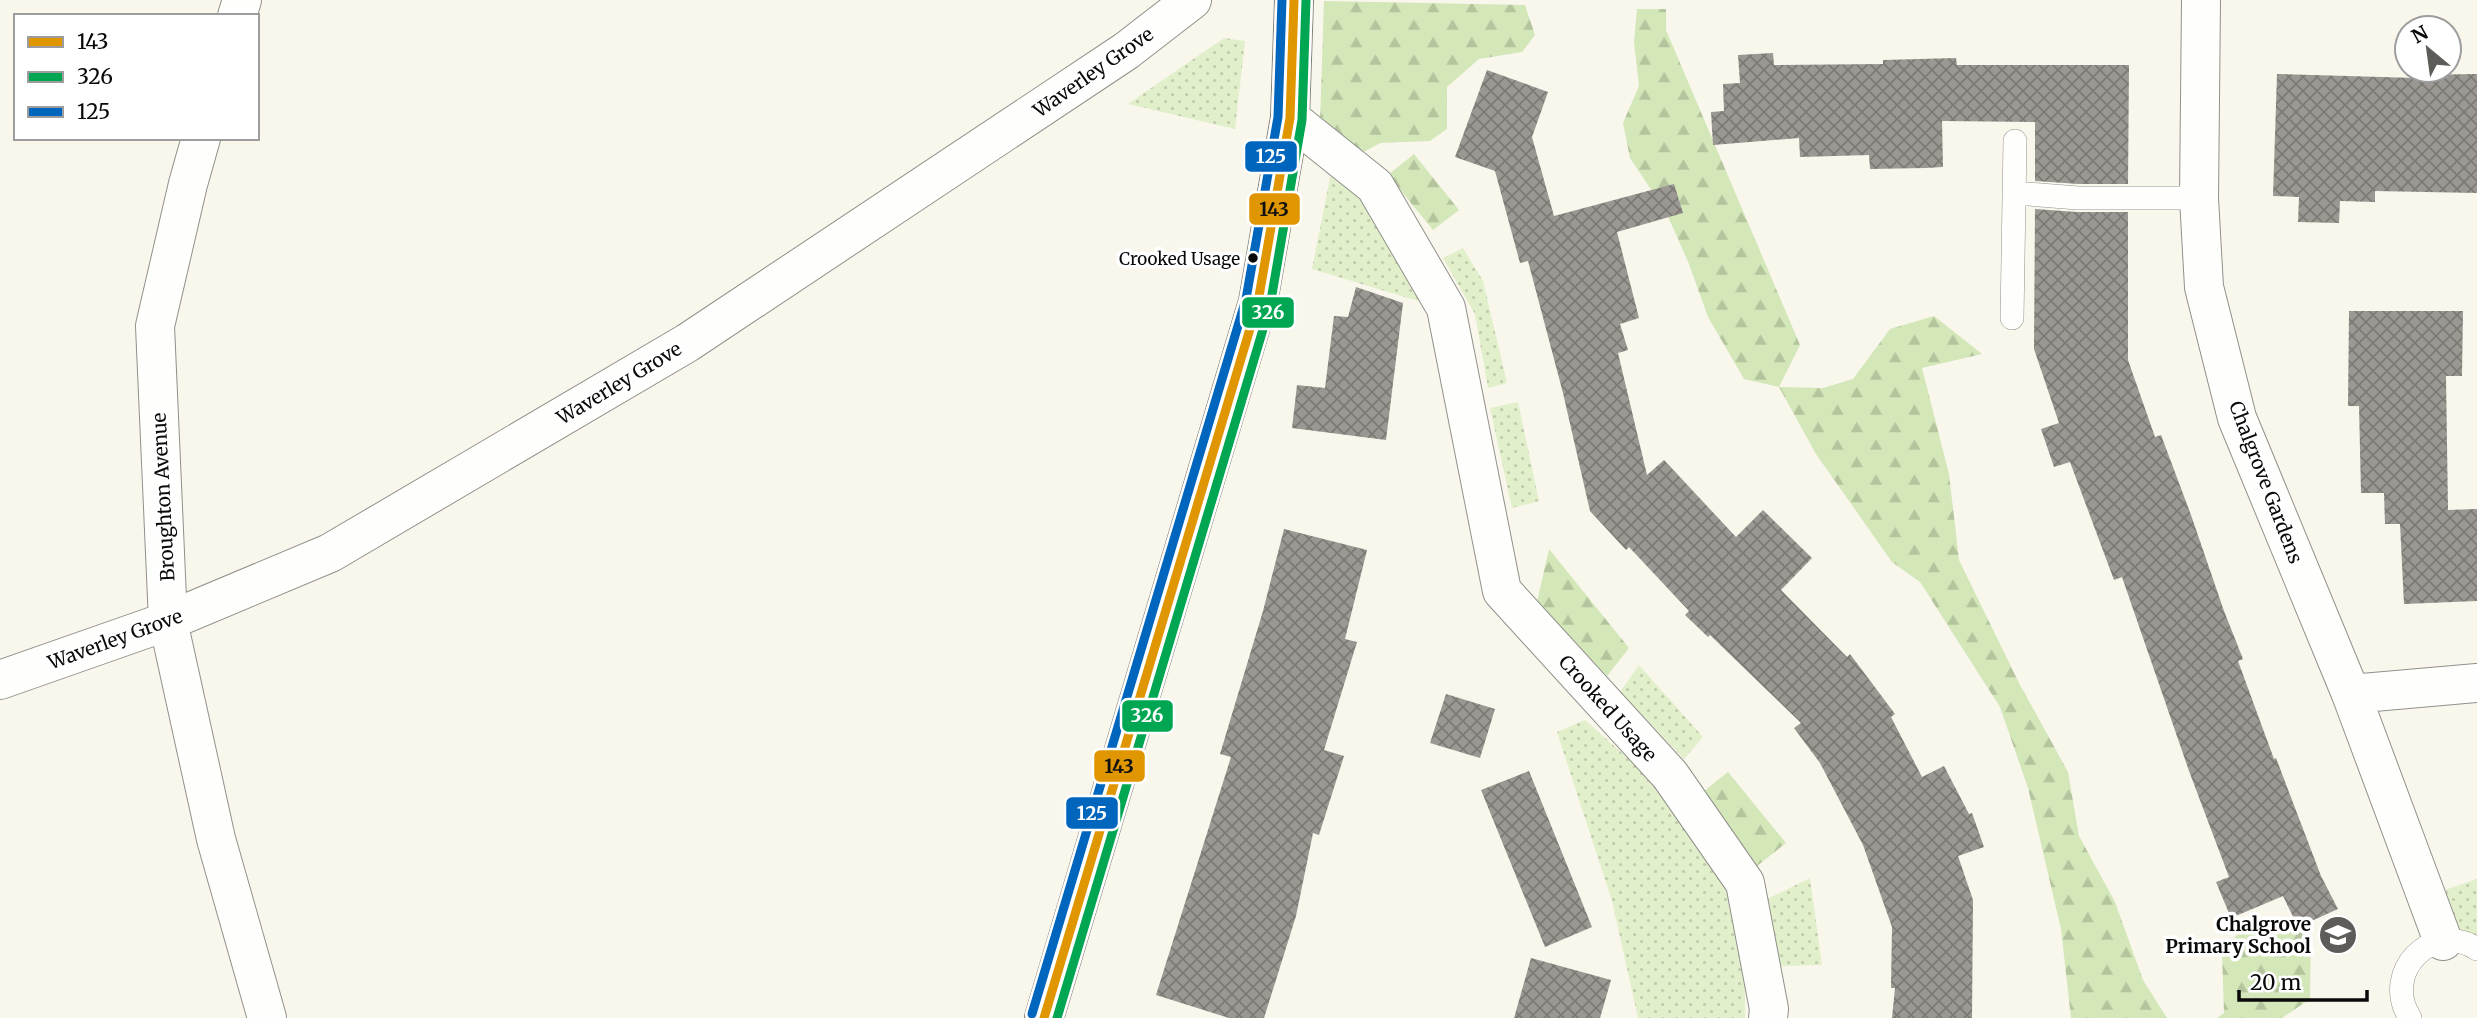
<svg xmlns="http://www.w3.org/2000/svg" width="2477" height="1018" viewBox="0 0 2477 1018" font-family="Merriweather,serif">
	<defs>
		<pattern id="grass-dots" width="8" height="8" patternUnits="userSpaceOnUse" patternTransform="scale(1.75)"><rect width="8" height="8" fill="#e2efcb"/><path d="M2 2h.1M6 6h.1" fill="none" stroke="#c1ccad" stroke-width="1.8" stroke-linecap="round"/></pattern>
		<pattern id="forest-firs" width="22" height="20" patternUnits="userSpaceOnUse" patternTransform="scale(1.75)"><rect width="22" height="20" fill="#d3e7b9"/><path d="M5 1l3.5 6h-7zM16 11l3.5 6h-7z" fill="#b4c59e"/></pattern>
		<pattern id="building-cross-hatch" width="8" height="8" patternUnits="userSpaceOnUse" patternTransform="scale(1.75)"><rect width="8" height="8" fill="#9b9893"/><path d="M0 0l8 8M0 8l8-8" fill="none" stroke="#7d7a76"/></pattern>
	</defs>
	<rect width="100%" height="100%" fill="#f9f6ec"/>
	<path fill="url(#grass-dots)" d="M1224,38l21,3 -10,88 -107,-25z
		M1332,168l30,23 66,113 -116,-35z
		M1463,248l20,33 24,102 -19,5 -13,-74 -32,-56z
		M1518,402l21,99 -27,7 -22,-100z
		M1639,665l64,72 -19,22 -64,-67z
		M1585,720l67,60 64,79 29,81v78h-107l-26,-117 -55,-169z
		M1810,878l12,87 -42,1 -15,-66z
		M2477,879v60l-22,-12 -10,-37z"/>
	<path fill="url(#forest-firs)" d="M1324,1l201,4 10,30 -13,17 -43,7 -32,28v42l-17,12 -50,2 -18,10 -42,-31z
		M1637,9h29v21l134,315 -21,42 44,1 30,-9 37,-50 44,-13 48,38 -60,14 27,106 10,86 60,123 49,89 11,64 36,66 28,78 24,38h-96l-10,-89 -33,-141 -28,-81 -80,-125 -28,-20 -76,-108 -37,-67 -35,-8 -36,-62 -19,-53 -23,-52 -36,-54 -7,-35 16,-37 -5,-44z
		M1414,154l45,56 -26,20 -45,-55z
		M1549,549l80,99 -22,28 -70,-74z
		M1728,772l58,71 -29,23 -58,-71z
		M2248,922l63,1 -1,76 -28,19h-65l7,-5 -2,-61z"/>
	<path fill="url(#building-cross-hatch)" d="M1773,53l1,12 109,-1v-4l73,-2 1,7h172l-1,119h-49l-44,-3v-59l-93,-1 1,46 -17,1 -56,1 -1,-14 -69,2 -1,-19 -86,7 -2,-33 13,-1 -1,-27 17,-1 -2,-28z
		M1487,70l61,22 -16,45 22,79 120,-32 9,29 -66,19 22,86 -19,6 8,26 -10,3 29,122 17,-15 72,77 27,-27 49,48 -31,32 66,67 3,-3 45,60 -4,3 31,60 22,-11 25,48 3,-1 12,34 -26,9 15,44 -1,118h-80l3,-30h-4l1,-61 -29,-82 -43,-82 -26,-35 7,-5 -91,-88 -2,2 -23,-22 4,-4 -60,-64 -3,3 -36,-39 -27,-118 -35,-132 -8,2 -25,-92 -40,-14z
		M2277,74l140,4v-3l60,-1v119l-102,-2v11l-35,-1 -1,22 -41,-1 1,-25 -26,-1z
		M2035,209l42,3h51v148l27,77 6,-2 30,80 33,96 19,48 -5,2 36,98 2,-1 45,118 17,33 -40,18 -15,-31 -52,22 -15,-36 13,-5 -40,-106 -67,-194 -8,3 -44,-118 -16,5 -13,-38 18,-6 -25,-74z
		M1356,287l47,16 -17,137 -94,-12 5,-43 28,3 9,-72 14,1z
		M2349,311h114l-1,65h-16l2,134 29,-1v92l-73,3 -4,-80h-15l-1,-31h-23l-2,-87h-11z
		M1284,529l83,21 -22,89 12,3 -33,108 20,6 -25,79 -6,-2 -17,83 -32,102h-35l-73,-23 75,-238 -11,-3 43,-143z
		M1446,694l49,15 -15,49 -50,-15z
		M1529,771l63,156 -47,20 -64,-157z
		M1531,958l80,22 -11,38h-86z"/>
	<g fill="none" stroke-linecap="round" stroke-linejoin="round">
		<defs>
			<path id="service" d="M2014,193l64,5h121
				M2012,318l3,-177
				M2410,1018c-29,-46 22,-98 67,-69"/>
			<path id="minor" d="M2201,0l-2,198 5,89 33,131 114,276 92,247
				M237,16l5,-16
				M1290,118l85,68 71,122 56,283 168,184 75,108 24,126 -1,9
				M201,138l-13,46 -33,142 13,295 48,218 51,179
				M0,680l168,-59 162,-68 357,-210 439,-292 66,-51
				M2351,694l126,-11"/>
			<path id="primary" d="M1044,1018l214,-716 32,-184 4,-118"/>
		</defs>
		<use href="#service" stroke="#91908b" stroke-width="24"/>
		<use href="#minor" stroke="#91908b" stroke-width="40"/>
		<use href="#primary" stroke="#7e7d78" stroke-width="40"/>
		<use href="#service" stroke="#fefefc" stroke-width="23"/>
		<use href="#minor" stroke="#fefefc" stroke-width="38"/>
		<use href="#primary" stroke="#ebe5d5" stroke-width="38"/>
		<defs>
			<path id="bus-1" d="M1044,1018l214,-716 32,-184 4,-118"/>
			<path id="bus-2" d="M1057,1018l213,-712 32,-186 4,-120"/>
			<path id="bus-3" d="M1032,1014l214,-715 32,-182 4,-117"/>
		</defs>
		<use href="#bus-1" stroke="#fff" stroke-width="14"/>
		<use href="#bus-2" stroke="#fff" stroke-width="14"/>
		<use href="#bus-3" stroke="#fff" stroke-width="14"/>
		<use href="#bus-1" stroke="#df9601" stroke-width="9"/>
		<use href="#bus-2" stroke="#00a651" stroke-width="9"/>
		<use href="#bus-3" stroke="#0065bd" stroke-width="9"/>
	</g>
	<defs>
		<symbol id="school-disc" viewBox="-11 -11 22 22"><circle r="9.5" fill="#5d5c58" stroke="#fff"/><path d="M0-5L7-2L0 1L-7-2ZM-4 1L0 2.5L4 1V4Q0 6-4 4Z" fill="#fff"/></symbol>
	</defs>
	<g fill-rule="evenodd">
		<use href="#school-disc" x="2316" y="913" width="44" height="44"/>
	</g>
	<circle fill="#090909" stroke="#fff" stroke-width="2.5" cx="1253" cy="258" r="6"/>
	<g text-anchor="middle" stroke-width="7" stroke-linejoin="round" paint-order="stroke">
		<g font-size="17" fill="#090909" stroke="#fff" text-anchor="end">
			<text x="1240" y="265">Crooked Usage</text>
		</g>
		<g font-size="19" fill="#090909" stroke="#fff">
			<text transform="translate(1093 72) rotate(-35)" y="7">Waverley Grove</text>
			<text transform="translate(619 383) rotate(-31)" y="7">Waverley Grove</text>
			<text transform="translate(2266 482) rotate(69)" y="7">Chalgrove Gardens</text>
			<text transform="translate(163 497) rotate(-93)" y="7">Broughton Avenue</text>
			<text transform="translate(115 639) rotate(-20)" y="7">Waverley Grove</text>
			<text transform="translate(1608 708) rotate(48)" y="7">Crooked Usage</text>
		</g>
		<g font-size="19" font-weight="bold" fill="#090909" stroke="#fff" text-anchor="end">
			<text x="2311" y="931">Chalgrove<tspan x="2311" dy="22">Primary School</tspan></text>
		</g>
	</g>
	<g stroke="#fff" stroke-width="2.5">
		<rect x="1244" y="140" width="54" height="33" rx="7" fill="#0065bd"/>
		<rect x="1248" y="192" width="53" height="34" rx="7" fill="#df9601"/>
		<rect x="1241" y="296" width="54" height="33" rx="7" fill="#00a651"/>
		<rect x="1121" y="699" width="53" height="34" rx="7" fill="#00a651"/>
		<rect x="1093" y="749" width="53" height="34" rx="7" fill="#df9601"/>
		<rect x="1065" y="796" width="54" height="34" rx="7" fill="#0065bd"/>
	</g>
	<g font-size="19" text-anchor="middle" font-weight="bold" fill="#fff">
		<text x="1271" y="163">125</text>
		<text x="1268" y="319">326</text>
		<text x="1147" y="722">326</text>
		<text x="1092" y="820">125</text>
	</g>
	<g font-size="19" text-anchor="middle" font-weight="bold" fill="#111">
		<text x="1274" y="216">143</text>
		<text x="1119" y="773">143</text>
	</g>
	<rect x="14" y="14" width="245" height="126" fill="#ffffff" stroke="#9d9d9d" stroke-width="2"/>
	<rect x="28" y="37" width="35" height="10" fill="#df9601" stroke="#9d9d9d" stroke-width="2"/>
	<text x="77" y="49" font-size="21" fill="#090909">143</text>
	<rect x="28" y="72" width="35" height="10" fill="#00a651" stroke="#9d9d9d" stroke-width="2"/>
	<text x="77" y="84" font-size="21" fill="#090909">326</text>
	<rect x="28" y="107" width="35" height="10" fill="#0065bd" stroke="#9d9d9d" stroke-width="2"/>
	<text x="77" y="119" font-size="21" fill="#090909">125</text>
	<g transform="translate(2428 49) rotate(331)"><circle r="33" fill="#ffffff" stroke="#9d9d9d" stroke-width="2"/>
	<path d="M0-5L12 26L0 18L-12 26Z" fill="#5d5c58"/>
	<text y="-10" font-size="19" font-weight="bold" text-anchor="middle" fill="#090909">N</text>
	</g>
	<path d="M2239 990v10h128v-10" fill="none" stroke="#090909" stroke-width="3.5"/>
	<text x="2250" y="990" font-size="21" fill="#090909" stroke="#ffffff" stroke-width="5" paint-order="stroke">20 m</text>
</svg>
